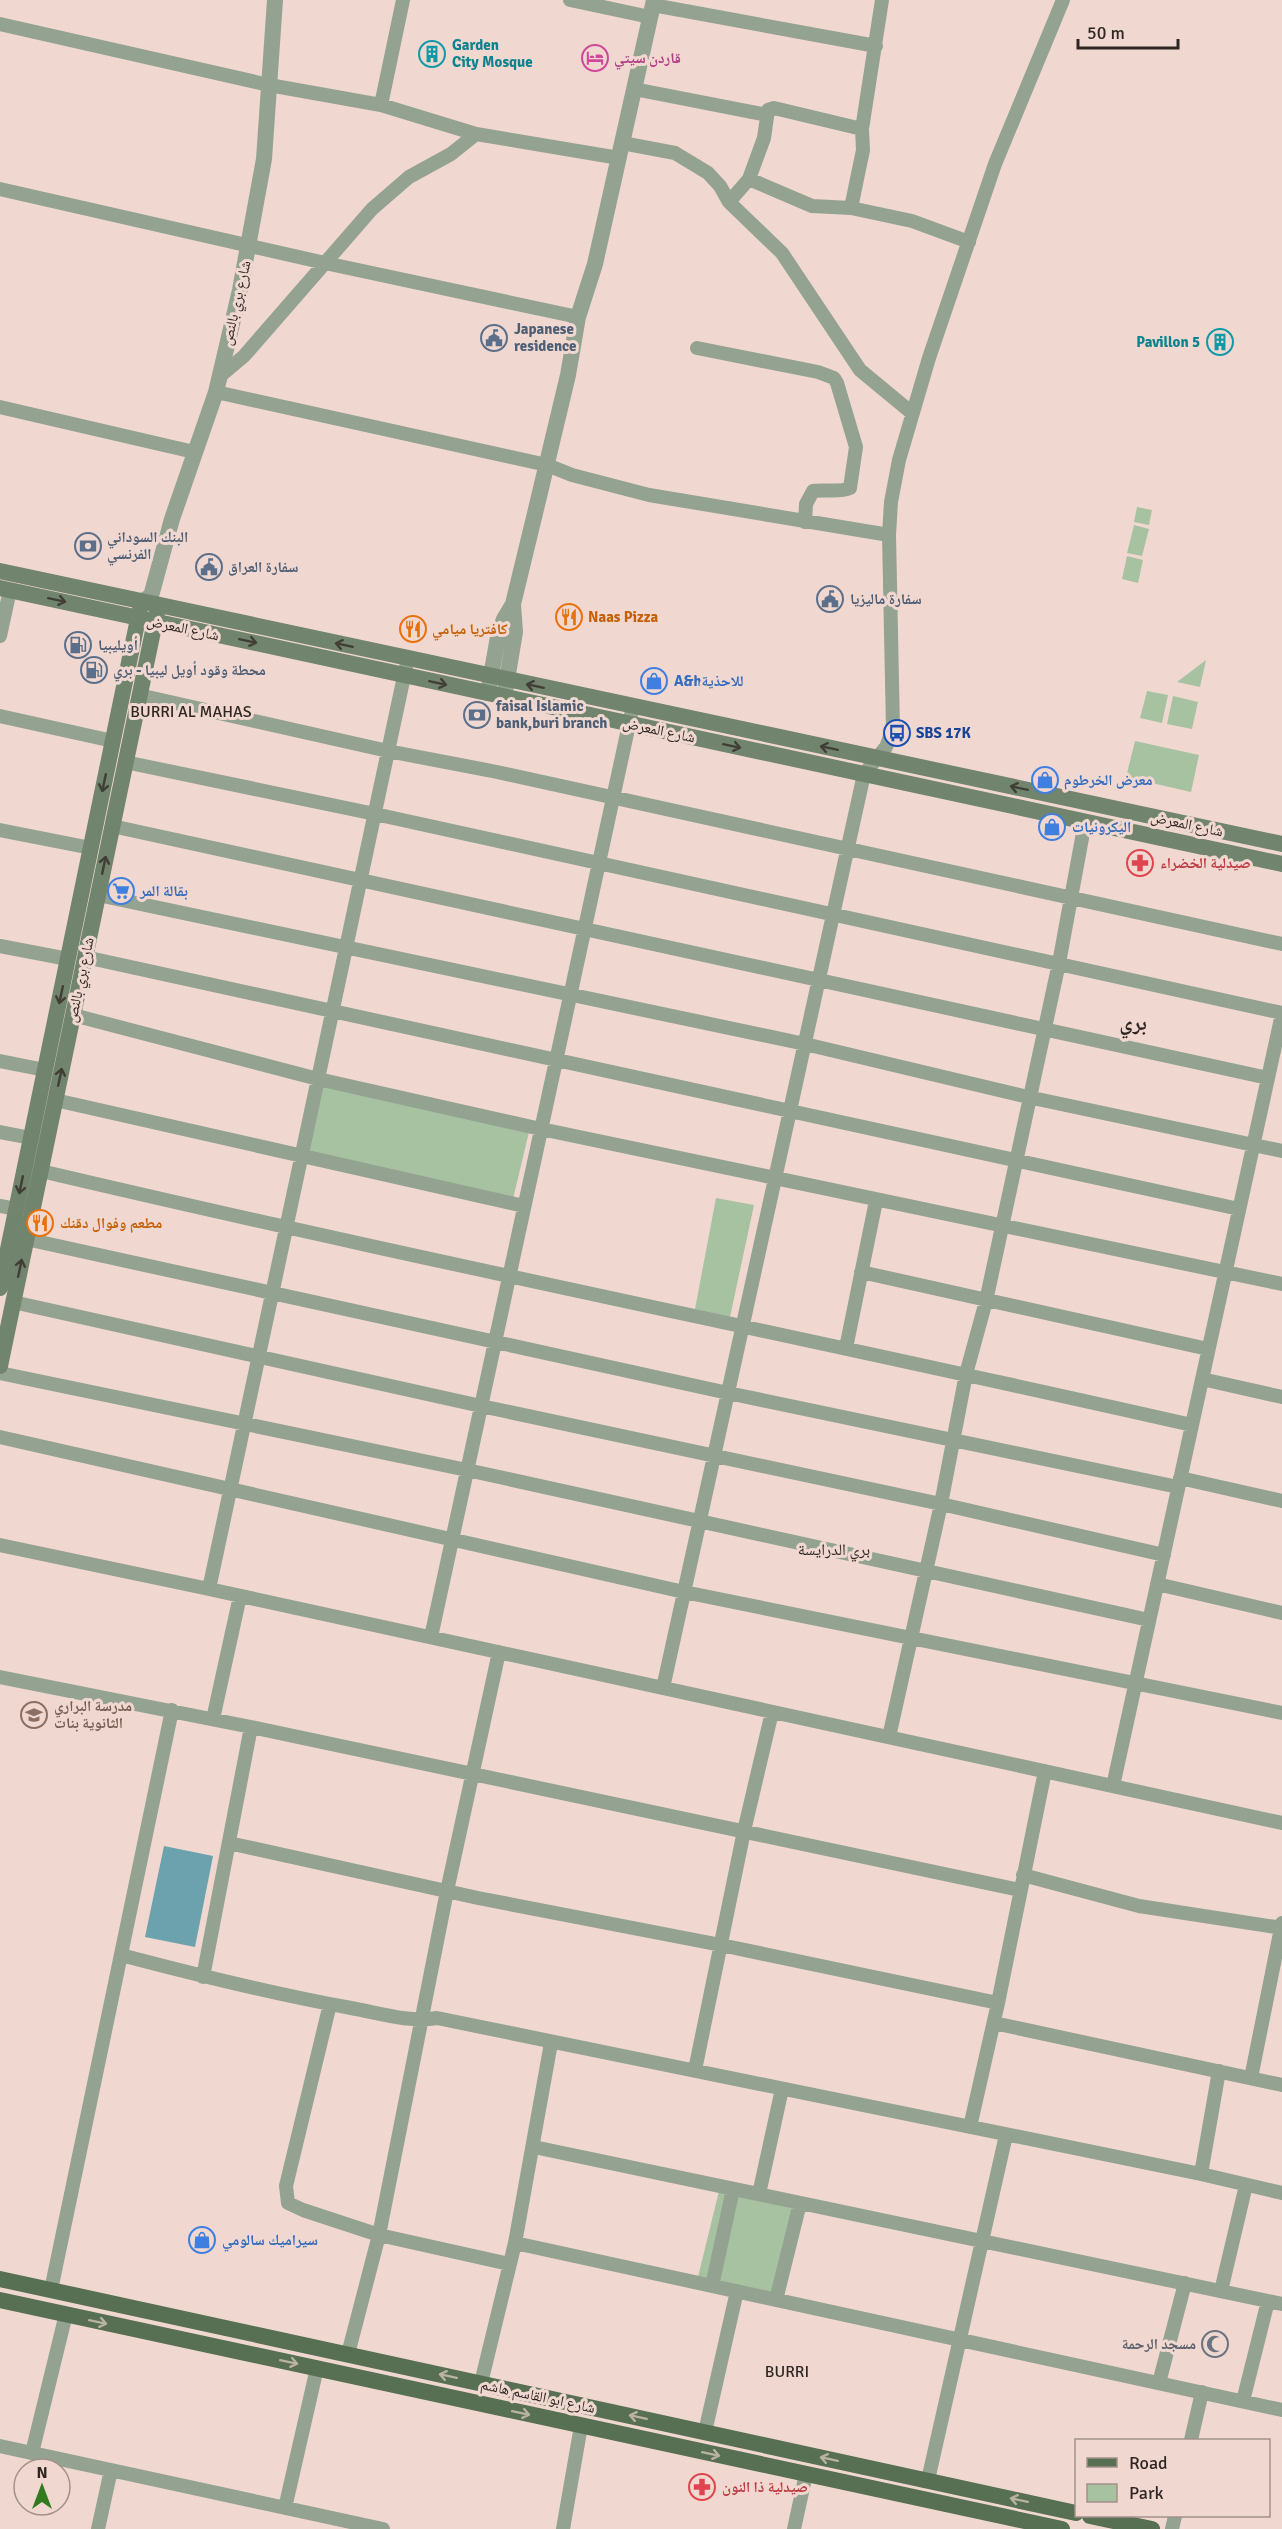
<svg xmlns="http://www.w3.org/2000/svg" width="1282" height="2529" viewBox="0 0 1282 2529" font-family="Signika,'Noto Naskh Arabic',sans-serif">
	<rect width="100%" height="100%" fill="#f0d8d0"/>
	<path fill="#a7c2a1" d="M1137,507l15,3 -3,15 -15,-3z
		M1134,525l15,4 -7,27 -15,-3z
		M1127,556l16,4 -5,23 -16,-4z
		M1206,660l-6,27 -23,-5z
		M1147,691l21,4 -6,28 -22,-5z
		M1173,696l25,6 -6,27 -25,-5z
		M1135,741l64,14 -8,37 -65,-15z
		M322,1086l207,46 -16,67 -206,-46z
		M716,1198l38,7 -24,112 -35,-8z
		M719,2191l76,17 -21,92 -77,-19z"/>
	<path fill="#6ba2ae" d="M164,1846l49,10 -18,91 -50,-10z"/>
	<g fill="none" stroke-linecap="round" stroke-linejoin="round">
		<path stroke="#94a292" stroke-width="14" d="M570,0l80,17
			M653,5l223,41
			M0,24l269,61 112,20 95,29 143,24
			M634,89l133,26
			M381,105l22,-105
			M622,143l53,10 33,20 12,13 9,16 53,51 78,117 52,43
			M749,179l63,27 39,2 61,13 57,21
			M0,189l325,74 253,54
			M729,202l20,-23 15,-41 4,-28 6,-2 88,21
			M851,208l12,-58 -1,-21 20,-129
			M697,348l121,24 16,6 3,5 19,64 -6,41c-11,5 -25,1 -37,3l-7,13 -1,18
			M219,377l25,-21 128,-147 37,-32 42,-23 25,-20
			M216,392l331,73 25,10 77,20 240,40
			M0,407l194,45
			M0,636l10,-46
			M139,695l249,56 109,21 785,172
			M0,716l113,25
			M125,762l250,52 907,199
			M112,826l1156,252
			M0,830l91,18
			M98,895l707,149 223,53 254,54
			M0,946l68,13
			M85,957l1154,252
			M73,1015l245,64 223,50 741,155
			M0,1061l45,9
			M55,1100l469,106
			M0,1132l31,6
			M41,1171c382,90 767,167 1151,254
			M0,1206l16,3
			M26,1239l702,154 450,94
			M861,1272l347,77
			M13,1302l468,104 460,98 223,51
			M846,1348l30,-147
			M0,1373l467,97 682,150
			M1202,1379l80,18
			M0,1437l684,155 598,121
			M1180,1478l102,23
			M0,1545l209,44 1073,234
			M1157,1584l125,29
			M209,1589l197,-922
			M431,1637l202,-931
			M0,1677l251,50 769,163
			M663,1688l201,-914 22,-27 7,-18 -4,-194 2,-33 8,-42 30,-102 66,-194 68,-164
			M213,1719l27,-123
			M889,1737l52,-233 25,-130 20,-73 73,-338 26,-141
			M1113,1786l169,-772
			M229,1843l249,55 243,47 277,58
			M1023,1875l116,31 143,22
			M121,1955c76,20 152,39 230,53 28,5 58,15 86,10l764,156 81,19
			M203,1977l48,-250
			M330,2004l-44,182 2,17 15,7 76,25 130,29
			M994,2023l288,62
			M695,2070l49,-239 28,-119
			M1251,2078l31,-155
			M970,2127l28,-124 47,-232
			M534,2147l748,157
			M1201,2174l18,-103
			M759,2194l23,-105
			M515,2243l767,167
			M712,2286l21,-97
			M51,2290l121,-580
			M1221,2291l25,-106
			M776,2300l24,-97
			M348,2354l31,-119 68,-344 52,-239
			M481,2383l34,-140 36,-200
			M1159,2383l26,-100
			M1243,2401l25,-100
			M705,2432l32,-141
			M1191,2440l11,-48
			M0,2446l383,83
			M32,2453l34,-139
			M928,2480l78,-345
			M285,2508l32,-140
			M98,2529l13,-59
			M563,2529l18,-103
			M794,2529l12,-55
			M1172,2529l3,-13"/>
		<path stroke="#94a292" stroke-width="16" d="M141,602l10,-6 21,-77 44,-127 24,-102 24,-131 11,-159
			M505,692l10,-60 -2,-28
			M488,693l10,-56 6,-18 9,-15 24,-99 31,-130 10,-58 17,-53 59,-264"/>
		<path stroke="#71846d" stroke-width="16" d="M0,571l1282,273
			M0,588l1282,276
			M0,1288l140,-679
			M0,1366l157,-754"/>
		<path stroke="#576f53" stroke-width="16" d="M0,2279l1076,234
			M0,2300l1062,229
			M1090,2516l62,13"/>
	</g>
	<defs><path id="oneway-shaft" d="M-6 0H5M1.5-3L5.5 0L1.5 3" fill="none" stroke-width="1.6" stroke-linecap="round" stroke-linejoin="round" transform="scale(1.5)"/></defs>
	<g stroke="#403e36">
		<use href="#oneway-shaft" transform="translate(57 600) rotate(12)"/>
		<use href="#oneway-shaft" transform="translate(248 641) rotate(12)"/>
		<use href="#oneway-shaft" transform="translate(344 645) rotate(-168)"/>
		<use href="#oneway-shaft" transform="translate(438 683) rotate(12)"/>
		<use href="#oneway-shaft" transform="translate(535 686) rotate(-168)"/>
		<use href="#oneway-shaft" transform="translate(732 746) rotate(12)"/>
		<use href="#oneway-shaft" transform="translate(829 748) rotate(-168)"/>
		<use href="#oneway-shaft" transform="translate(104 783) rotate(102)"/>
		<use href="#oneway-shaft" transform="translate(1019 788) rotate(-168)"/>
		<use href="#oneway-shaft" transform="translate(104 865) rotate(-78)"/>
		<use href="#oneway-shaft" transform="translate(61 995) rotate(102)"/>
		<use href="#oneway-shaft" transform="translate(60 1077) rotate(-78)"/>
		<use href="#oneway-shaft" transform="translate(21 1185) rotate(102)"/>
		<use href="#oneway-shaft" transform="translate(20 1268) rotate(-78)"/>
	</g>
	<g stroke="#bab3a4">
		<use href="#oneway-shaft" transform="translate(98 2322) rotate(12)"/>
		<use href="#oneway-shaft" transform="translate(289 2362) rotate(12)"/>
		<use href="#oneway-shaft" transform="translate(448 2376) rotate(-168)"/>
		<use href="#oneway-shaft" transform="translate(521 2413) rotate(12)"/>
		<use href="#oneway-shaft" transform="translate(638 2417) rotate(-168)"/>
		<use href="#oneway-shaft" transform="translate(711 2454) rotate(12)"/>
		<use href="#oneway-shaft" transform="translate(829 2459) rotate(-168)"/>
		<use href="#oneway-shaft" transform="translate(1019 2500) rotate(-168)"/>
	</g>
	<defs>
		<symbol id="building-ring" viewBox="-11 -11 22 22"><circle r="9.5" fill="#f0d8d0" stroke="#0f9aa8" stroke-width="1.5"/><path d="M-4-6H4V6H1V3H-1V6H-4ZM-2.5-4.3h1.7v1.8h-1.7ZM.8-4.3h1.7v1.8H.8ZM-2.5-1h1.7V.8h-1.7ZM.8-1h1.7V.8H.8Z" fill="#0f9aa8"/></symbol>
		<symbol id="hotel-ring" viewBox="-11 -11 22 22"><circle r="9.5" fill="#f0d8d0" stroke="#d1479c" stroke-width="1.5"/><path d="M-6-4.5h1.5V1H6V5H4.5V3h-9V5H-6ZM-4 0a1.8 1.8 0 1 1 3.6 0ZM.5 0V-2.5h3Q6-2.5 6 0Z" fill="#d1479c"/></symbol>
		<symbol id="civic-ring" viewBox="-11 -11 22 22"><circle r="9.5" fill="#f0d8d0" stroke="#5c6f8a" stroke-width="1.5"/><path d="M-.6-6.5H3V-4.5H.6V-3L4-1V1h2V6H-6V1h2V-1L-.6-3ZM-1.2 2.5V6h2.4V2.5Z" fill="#5c6f8a"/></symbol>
		<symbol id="bank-ring" viewBox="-11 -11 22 22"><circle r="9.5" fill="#f0d8d0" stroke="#5c6f8a" stroke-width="1.5"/><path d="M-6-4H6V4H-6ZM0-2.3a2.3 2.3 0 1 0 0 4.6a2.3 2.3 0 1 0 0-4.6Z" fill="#5c6f8a"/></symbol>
		<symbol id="restaurant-ring" viewBox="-11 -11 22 22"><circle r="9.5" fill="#f0d8d0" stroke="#e8710a" stroke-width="1.5"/><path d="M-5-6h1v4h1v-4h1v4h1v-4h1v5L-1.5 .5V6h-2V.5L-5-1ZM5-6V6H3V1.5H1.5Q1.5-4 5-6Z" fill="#e8710a"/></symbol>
		<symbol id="fuel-ring" viewBox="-11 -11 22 22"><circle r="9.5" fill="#f0d8d0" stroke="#5c6f8a" stroke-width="1.5"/><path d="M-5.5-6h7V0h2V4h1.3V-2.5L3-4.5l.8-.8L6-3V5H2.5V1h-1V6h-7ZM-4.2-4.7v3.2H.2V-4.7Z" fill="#5c6f8a"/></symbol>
		<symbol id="shop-ring" viewBox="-11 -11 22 22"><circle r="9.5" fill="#f0d8d0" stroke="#3f7fe0" stroke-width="1.5"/><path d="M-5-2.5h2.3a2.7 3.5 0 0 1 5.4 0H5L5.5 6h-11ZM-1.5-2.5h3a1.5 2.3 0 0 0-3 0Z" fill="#3f7fe0"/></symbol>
		<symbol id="bus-ring" viewBox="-11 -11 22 22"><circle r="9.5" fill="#f0d8d0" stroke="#1a4fb4" stroke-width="1.5"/><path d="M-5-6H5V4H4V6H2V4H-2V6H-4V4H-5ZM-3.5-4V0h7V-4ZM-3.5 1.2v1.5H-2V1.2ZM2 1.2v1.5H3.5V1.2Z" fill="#1a4fb4"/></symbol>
		<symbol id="pharmacy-ring" viewBox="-11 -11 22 22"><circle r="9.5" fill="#f0d8d0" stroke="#e0444e" stroke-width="1.5"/><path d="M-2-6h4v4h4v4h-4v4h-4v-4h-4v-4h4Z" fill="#e0444e"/></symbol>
		<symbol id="supermarket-ring" viewBox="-11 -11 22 22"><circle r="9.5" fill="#f0d8d0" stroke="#3f7fe0" stroke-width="1.5"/><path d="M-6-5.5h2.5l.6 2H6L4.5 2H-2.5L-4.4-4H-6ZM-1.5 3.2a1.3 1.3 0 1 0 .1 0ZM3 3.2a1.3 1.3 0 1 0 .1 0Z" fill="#3f7fe0"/></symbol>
		<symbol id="school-ring" viewBox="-11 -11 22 22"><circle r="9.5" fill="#f0d8d0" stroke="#8d6e63" stroke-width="1.5"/><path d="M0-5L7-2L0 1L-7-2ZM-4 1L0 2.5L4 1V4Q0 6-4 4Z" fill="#8d6e63"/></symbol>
		<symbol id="mosque-ring" viewBox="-11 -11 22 22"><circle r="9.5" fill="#f0d8d0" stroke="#6b7280" stroke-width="1.5"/><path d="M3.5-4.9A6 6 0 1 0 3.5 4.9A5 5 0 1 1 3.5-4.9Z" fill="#6b7280"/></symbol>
	</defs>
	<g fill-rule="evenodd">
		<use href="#building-ring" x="417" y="39" width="30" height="30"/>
		<use href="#hotel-ring" x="580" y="43" width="30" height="30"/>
		<use href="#civic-ring" x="479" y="323" width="30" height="30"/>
		<use href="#building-ring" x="1205" y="327" width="30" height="30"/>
		<use href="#bank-ring" x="73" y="531" width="30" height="30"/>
		<use href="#civic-ring" x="194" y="552" width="30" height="30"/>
		<use href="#civic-ring" x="815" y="584" width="30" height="30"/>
		<use href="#restaurant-ring" x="554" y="602" width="30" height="30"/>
		<use href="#restaurant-ring" x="398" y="614" width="30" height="30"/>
		<use href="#fuel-ring" x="63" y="630" width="30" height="30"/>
		<use href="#fuel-ring" x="79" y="655" width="30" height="30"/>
		<use href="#shop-ring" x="639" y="666" width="30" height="30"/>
		<use href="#bank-ring" x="462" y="700" width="30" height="30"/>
		<use href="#bus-ring" x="882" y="718" width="30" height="30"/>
		<use href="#shop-ring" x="1030" y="765" width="30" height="30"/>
		<use href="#shop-ring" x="1037" y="812" width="30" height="30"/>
		<use href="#pharmacy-ring" x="1125" y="848" width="30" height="30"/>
		<use href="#supermarket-ring" x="106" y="876" width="30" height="30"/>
		<use href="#restaurant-ring" x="25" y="1208" width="30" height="30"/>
		<use href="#school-ring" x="19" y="1700" width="30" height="30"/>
		<use href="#shop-ring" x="187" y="2225" width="30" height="30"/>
		<use href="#mosque-ring" x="1200" y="2329" width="30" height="30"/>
		<use href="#pharmacy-ring" x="687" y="2472" width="30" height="30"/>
	</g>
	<g text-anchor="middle" stroke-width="6" stroke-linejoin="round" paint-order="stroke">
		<g font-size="15" font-weight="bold" fill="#0d838f" stroke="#f0d8d0" text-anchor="start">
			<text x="452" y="50">Garden<tspan x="452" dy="17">City Mosque</tspan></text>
			<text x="1200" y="347" text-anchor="end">Pavillon 5</text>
		</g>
		<g font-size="15" font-weight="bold" fill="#b23c85" stroke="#f0d8d0" text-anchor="start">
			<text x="614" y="63">قاردن سيتي</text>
		</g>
		<g font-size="15" fill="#2f2623" stroke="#f0d8d0">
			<text transform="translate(236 303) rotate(-77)" y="5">شارع بري بالنص</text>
			<text transform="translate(183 628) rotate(12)" y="5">شارع المعرض</text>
			<text transform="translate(659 730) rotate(12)" y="5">شارع المعرض</text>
			<text transform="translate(1187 824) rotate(12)" y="5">شارع المعرض</text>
			<text transform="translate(80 980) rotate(-78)" y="5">شارع بري بالنص</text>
			<text transform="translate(538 2396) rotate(12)" y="5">شارع ابو القاسم هاشم</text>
		</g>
		<g font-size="15" font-weight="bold" fill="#4e5e75" stroke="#f0d8d0" text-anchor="start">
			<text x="514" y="334">Japanese<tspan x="514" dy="17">residence</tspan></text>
			<text x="107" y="542">البنك السوداني<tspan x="107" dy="17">الفرنسي</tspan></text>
			<text x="228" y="572">سفارة العراق</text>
			<text x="850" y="604">سفارة ماليزيا</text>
			<text x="98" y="650">أويليبيا</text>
			<text x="113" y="675">محطة وقود أويل ليبيا - بري</text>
			<text x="496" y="711">faisal Islamic<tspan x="496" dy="17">bank,buri branch</tspan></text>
		</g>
		<g font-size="15" font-weight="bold" fill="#c56008" stroke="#f0d8d0" text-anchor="start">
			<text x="588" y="622">Naas Pizza</text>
			<text x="432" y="634">كافتريا ميامي</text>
			<text x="60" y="1228">مطعم وفوال دقنك</text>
		</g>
		<g font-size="15" font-weight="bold" fill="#366cbe" stroke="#f0d8d0" text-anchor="start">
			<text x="674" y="686">A&amp;hللاحذية</text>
			<text x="1064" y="785">معرض الخرطوم</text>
			<text x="1072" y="832">اليكرونيات</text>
			<text x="140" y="896">بقالة المر</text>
			<text x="222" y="2245">سيراميك سالومي</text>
		</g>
		<g font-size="15" font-weight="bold" fill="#164399" stroke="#f0d8d0" text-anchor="start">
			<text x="916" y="738">SBS 17K</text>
		</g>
		<g font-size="15" font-weight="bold" fill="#be3a42" stroke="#f0d8d0" text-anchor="start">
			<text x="1160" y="868">صيدلية الخضراء</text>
			<text x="722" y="2492">صيدلية ذا النون</text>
		</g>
		<g font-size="15" font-weight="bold" fill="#785e54" stroke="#f0d8d0" text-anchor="start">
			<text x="54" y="1711">مدرسة البراري<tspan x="54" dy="17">الثانوية بنات</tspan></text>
		</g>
		<g font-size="15" font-weight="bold" fill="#5b616d" stroke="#f0d8d0" text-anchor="end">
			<text x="1196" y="2349">مسجد الرحمة</text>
		</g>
		<g font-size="16" fill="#2f2623" stroke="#f0d8d0">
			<text x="191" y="717">BURRI AL MAHAS</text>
			<text x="834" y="1555">بري الدرايسة</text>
			<text x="787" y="2377">BURRI</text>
		</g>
		<g font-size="21" font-weight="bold" fill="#2f2623" stroke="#f0d8d0">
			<text x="1133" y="1030">بري</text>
		</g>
	</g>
	<rect x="1075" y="2439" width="195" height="78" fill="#f0d8d0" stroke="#a3918b" stroke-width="1.5"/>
	<rect x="1087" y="2458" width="30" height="9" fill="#576f53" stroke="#a3918b" stroke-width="1.5"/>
	<text x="1129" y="2469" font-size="18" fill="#2f2623">Road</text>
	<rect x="1087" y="2484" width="30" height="18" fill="#a7c2a1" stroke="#a3918b" stroke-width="1.5"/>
	<text x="1129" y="2499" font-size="18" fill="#2f2623">Park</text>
	<g transform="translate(42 2487)"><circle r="28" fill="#f0d8d0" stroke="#a3918b" stroke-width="1.5"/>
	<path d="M0-4.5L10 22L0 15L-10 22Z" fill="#327a1f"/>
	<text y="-9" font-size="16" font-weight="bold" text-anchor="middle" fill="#2f2623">N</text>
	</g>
	<path d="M1078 39v9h100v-9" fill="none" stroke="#2f2623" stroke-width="3"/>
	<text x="1087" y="39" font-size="18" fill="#2f2623" stroke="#f0d8d0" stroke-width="4.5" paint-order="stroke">50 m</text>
</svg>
